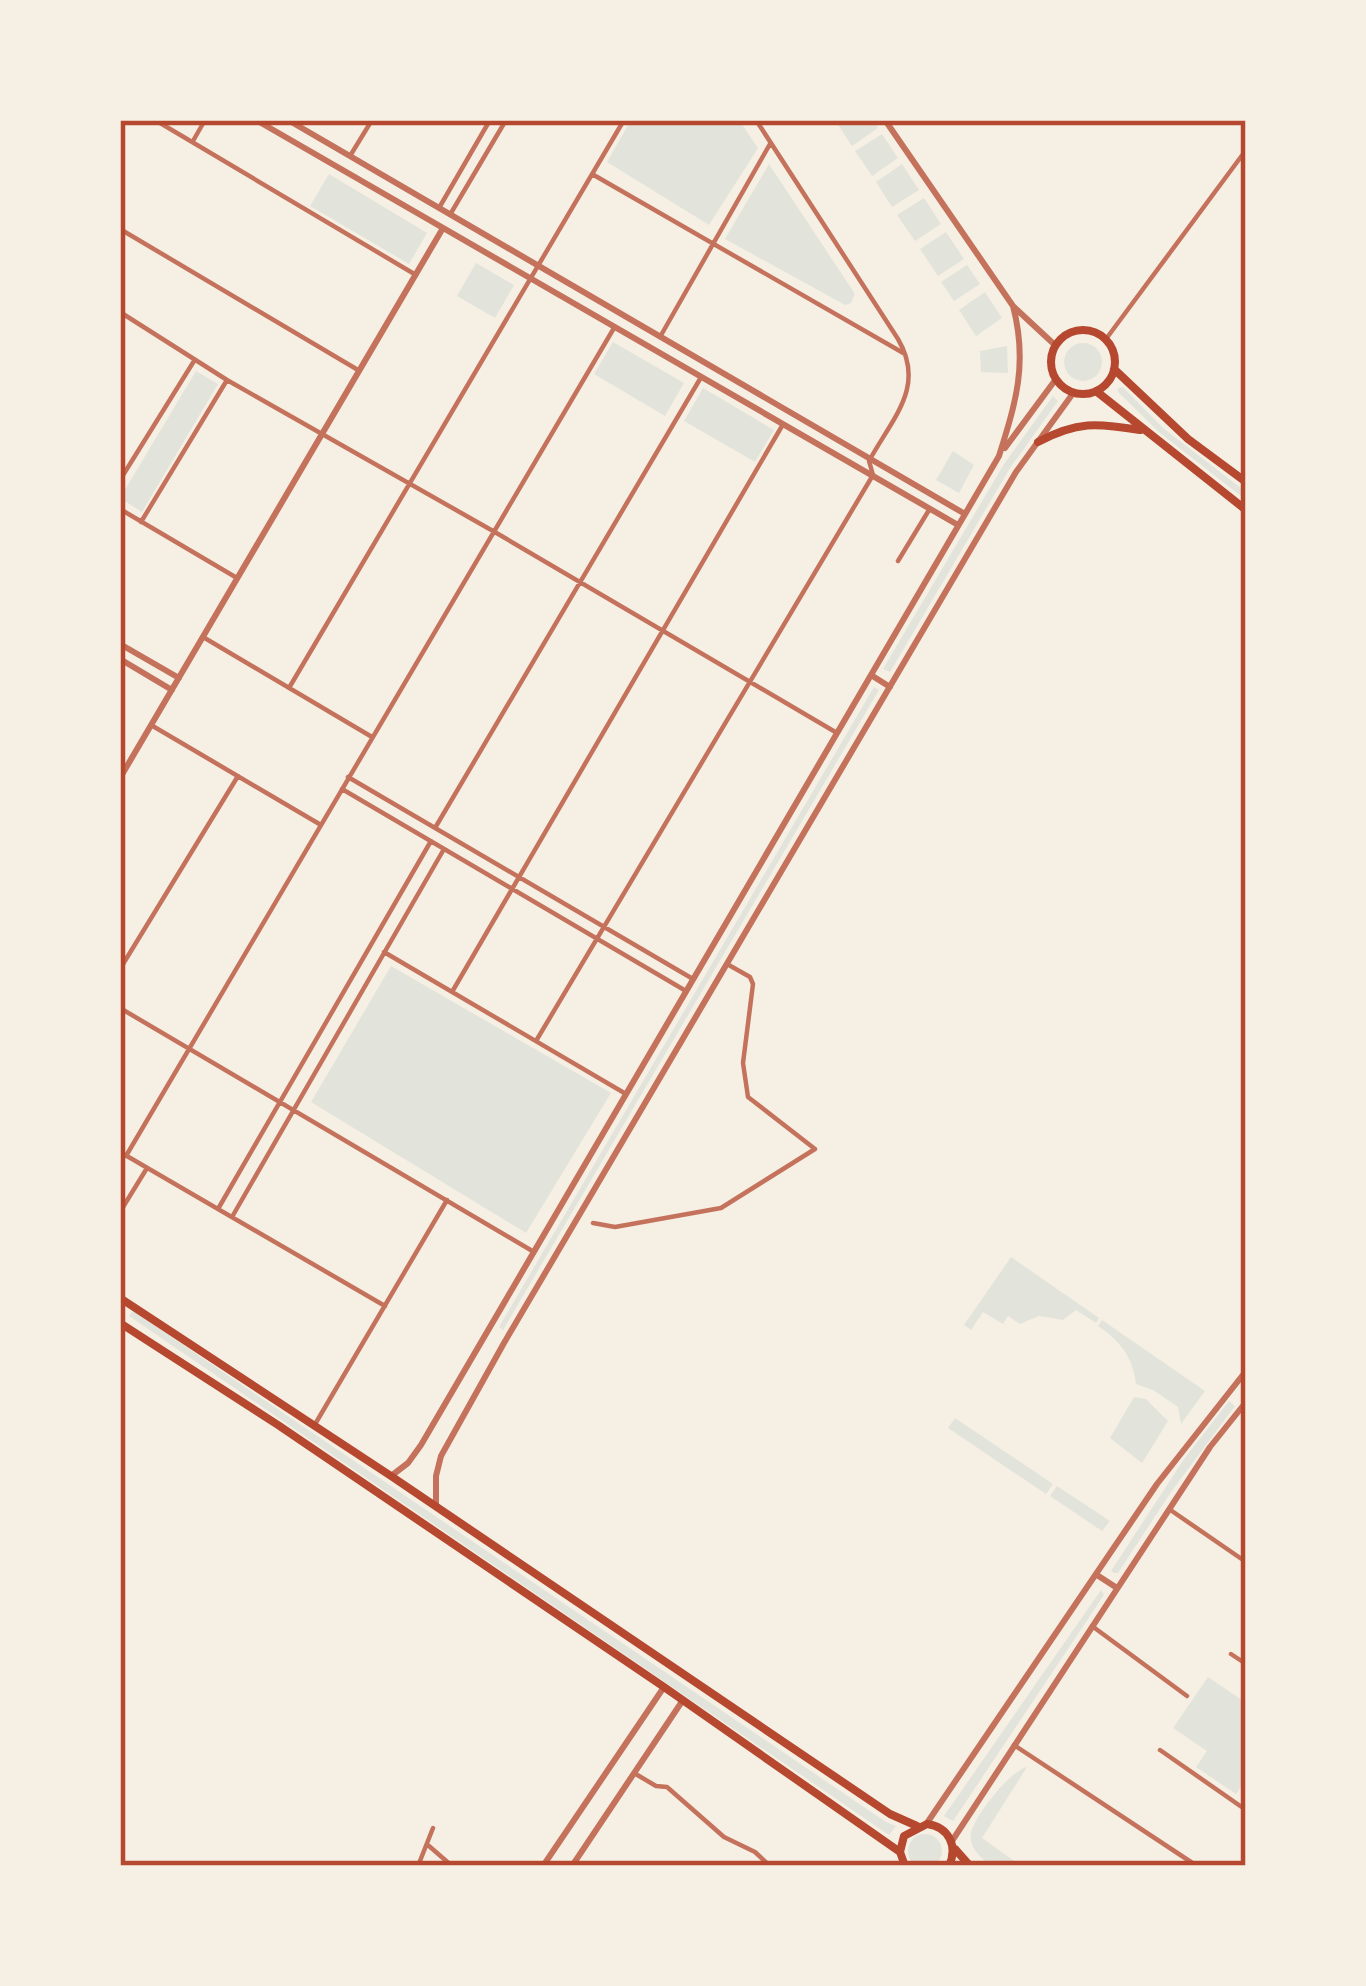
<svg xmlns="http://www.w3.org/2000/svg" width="1366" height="1986" viewBox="0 0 1366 1986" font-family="'Nunito Sans',sans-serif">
	<rect width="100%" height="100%" fill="#f6efe4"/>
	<path fill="#e2e4dc" d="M631,120h108l19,28 -49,77 -102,-63z
		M835,120h38l5,8 -26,18z
		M882,134l16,24 -26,18 -17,-25z
		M769,164l86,130 -4,9 -6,2 -120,-66z
		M902,164l17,26 -27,17 -16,-25z
		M329,174l98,59 -18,31 -99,-58z
		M924,198l17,26 -26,17 -18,-26z
		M946,232l18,27 -26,17 -18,-27z
		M476,263l38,22 -19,33 -38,-22z
		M967,265l13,19 -26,17 -13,-19z
		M985,292l17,26 -26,18 -17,-26z
		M613,342l71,41 -19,33 -71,-42z
		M1064 362a19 19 0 1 1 38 0a19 19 0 1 1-38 0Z
		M1007,346l1,27 -27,-1 -1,-21z
		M196,371l22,13 -76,128 -22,-14z
		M1123,387l40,41 83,64v8l-86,-67 -42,-41v-4z
		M703,388l71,42 -19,32 -71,-41z
		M1053,396l5,5 -48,67 -120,204 -7,-3 121,-205z
		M953,451l21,14 -15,28 -23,-13z
		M874,687l5,3 -376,640 -4,-3z
		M391,966l220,127 -85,140 -215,-131z
		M1011,1257l88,61 -3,5 -20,-13 -13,10 -24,-4 -19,8 -12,-8 -5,8 -20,-12 -12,18 -7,-5z
		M133,1311l753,511 10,4 -7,9 -760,-519z
		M1102,1320l103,71 -24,33 -3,-17 -25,-17 -17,-6c-3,-27 -16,-43 -38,-58z
		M1134,1397l12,2 22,22 -26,42 -32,-25z
		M1229,1401l6,5 -64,86 -53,81h-4l-3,-2 73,-112z
		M955,1418l98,66 -7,10 -98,-66z
		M1057,1486l53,35 -8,10 -52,-35z
		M1101,1590l3,5 -151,226 -9,-5z
		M1208,1677l34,23 4,-5v84l-10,15 -40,-27 11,-16 -34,-23z
		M1027,1767l-45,71 39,28 -16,-5 -15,4c-10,-8 -22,-18 -19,-32 4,-18 39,-62 56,-66z
		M908 1851a17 17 0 1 1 34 0a17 17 0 1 1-34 0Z"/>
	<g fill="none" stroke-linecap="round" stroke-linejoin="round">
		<path stroke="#c5725c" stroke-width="4.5" d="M155,120l261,155
			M193,141l12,-21
			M350,156l22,-36
			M592,174l313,180
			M439,208l51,-88
			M451,213l55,-93
			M120,229l238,141
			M120,312l107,68 266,151 344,202
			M660,337l110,-193
			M1106,339l140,-189
			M120,480l74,-119
			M120,509l117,69
			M141,522l86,-142
			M898,561l31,-51
			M203,637l169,100
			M289,688l335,-568
			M151,725l170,100
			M348,777l345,202
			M342,789l344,202
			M435,828l265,-449
			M384,952l242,142
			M120,969l118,-193
			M452,992l330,-566
			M120,1008l414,244
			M536,1041l337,-566 -4,-14c24,-44 57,-74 29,-122l-142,-219
			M120,1152l265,154
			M126,1156l488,-828
			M218,1209l213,-368
			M120,1212l27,-44
			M232,1217l212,-368
			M593,1223l22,4 106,-19 94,-59 -67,-52 -5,-34 10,-79 -3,-7 -23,-13
			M314,1426l133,-226
			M1169,1509l77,53
			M1092,1626l95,70
			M1231,1654l15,10
			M1014,1745l183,121
			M1160,1750l86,60
			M634,1773l22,13 11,1 57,50 31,15 15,14
			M429,1846l23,20
			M418,1866l15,-38"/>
		<path stroke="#c5725c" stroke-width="6" d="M256,120l702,405
			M288,120l677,394
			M885,120l128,186 43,40
			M1005,448l51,-69
			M120,644l59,34
			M120,659l52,31
			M871,675l19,12
			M120,778l323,-550
			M391,1476l17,-13 13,-18 578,-989c17,-54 29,-93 14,-150
			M436,1506v-30l5,-20 63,-113 512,-871 58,-80
			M1097,1575l20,13
			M927,1823l230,-339 89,-113
			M952,1841l258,-394 36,-45
			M543,1866l121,-179
			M572,1866l111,-166"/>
		<path stroke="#b5482f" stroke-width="8" d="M1051 362a32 32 0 1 1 64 0a32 32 0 1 1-64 0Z
			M1114,369l74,70 58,43
			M1096,391l150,119
			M1038,442c39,-21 59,-19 102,-12
			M120,1298l271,178 499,338 27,12
			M120,1323l158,102 386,262 236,165
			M955,1849l15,17
			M905,1866l-5,-14 4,-16 23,-12c22,3 31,22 22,42"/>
	</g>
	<rect width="1366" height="1986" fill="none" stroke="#f6efe4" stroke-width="246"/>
	<rect x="123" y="123" width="1120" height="1740" fill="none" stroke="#b5482f" stroke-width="4.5"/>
</svg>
